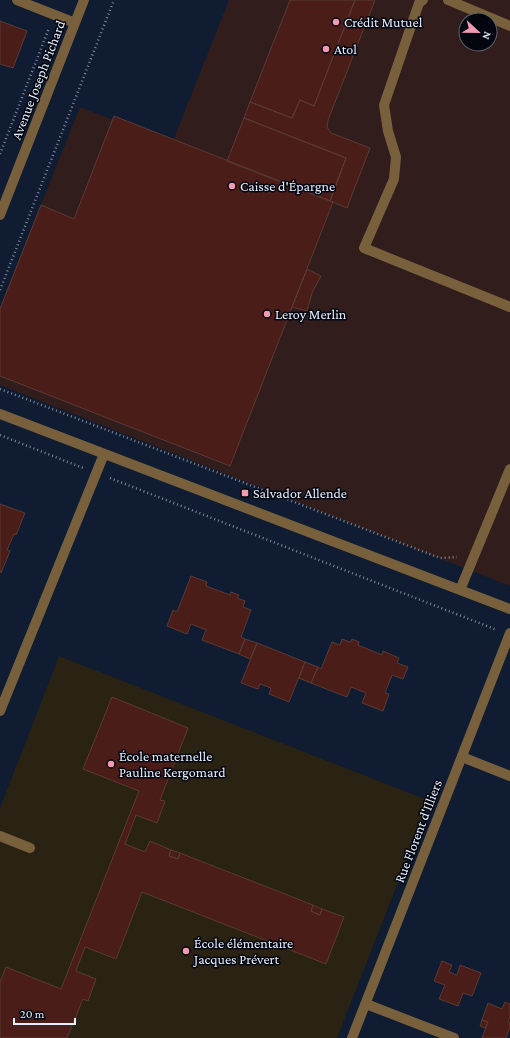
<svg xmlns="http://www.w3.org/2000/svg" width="510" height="1038" viewBox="0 0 510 1038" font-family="'Crimson Pro',serif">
	<rect width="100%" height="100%" fill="#0f1c31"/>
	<path fill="#301d1c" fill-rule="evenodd" d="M229,0h281v586l-510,-201v-78l80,-200 92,36zM466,20h24v24h-24z"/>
	<path fill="#2a2212" d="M59,656l371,145 -93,237h-337v-230z"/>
	<path fill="#4b1d18" stroke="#5a3a36" d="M290,0h65l-41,106 -14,-6 -8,18 -42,-16z
		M355,0h20l-47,120 -1,7 4,6 39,15 -23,60 -17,-7 16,-43 -102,-40 6,-16 42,16 8,-18 14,6z
		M0,21l27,10 -14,37 -13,-4z
		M114,116l219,86 -103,264 -230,-90v-67l41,-104 33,14z
		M244,118l102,40 -16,43 -103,-40z
		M307,269l14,7 -9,17 -5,18 -15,-4z
		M0,504l25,9 -9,22 -2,-1 -7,16 3,1 -9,22 -1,-1z
		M191,576l16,6 -1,4 24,9 1,-3 8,3 -2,3 8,3 -2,6 8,3 -10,27 4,2 -6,15 -37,-14 4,-10 -15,-6 -4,10 -20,-8 6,-16 4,2z
		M245,639l12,4 -7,16 -11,-5z
		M342,639l8,3 2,-3 7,3 -1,3 24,10 1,-4 16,7 -2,5 11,4 -5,12 -11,-4 -7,18 4,1 -6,17 -21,-8 4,-10 -15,-6 -4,10 -36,-14 7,-16 3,2 11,-27 8,3z
		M257,643l48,19 -16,40 -20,-8 2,-6 -11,-4 -2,5 -17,-6z
		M305,662l13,5 -7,16 -12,-5z
		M112,697l76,31 -28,72 5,1 -8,22 -21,-8 -11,29 20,8 5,-11 21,9 -2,6 9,3 2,-6 133,52 -2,6 9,4 2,-6 22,8 -18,47 -184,-72 -26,67 -31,-12 -9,24 20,8 -8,22 -5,-2 -16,39h-67v-56l6,-15 55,22 78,-198 -56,-22z
		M171,850l9,3 -2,6 -9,-3z
		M313,905l9,4 -2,6 -9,-4z
		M442,961l10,4 -3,7 8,3 3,-10 21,8 -9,23 -9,-3 -5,13 -19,-7 6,-14 -11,-4z
		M505,1002l5,2v13l-2,5 2,1v4l-4,11h-24l6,-16 -6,-2 6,-17 14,6z
		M482,1020l6,2 -3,6 -5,-2z"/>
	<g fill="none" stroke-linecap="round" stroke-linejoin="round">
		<path stroke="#7f8a9c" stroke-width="2.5" stroke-dasharray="1 3" stroke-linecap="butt" d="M0,154l49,-126
			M0,290l114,-290
			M0,389l440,169 17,-1
			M0,435l83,33
			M110,478l387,152"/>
		<path stroke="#78603d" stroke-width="10" d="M17,0l58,23
			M423,0l-4,3 -35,102 4,26 8,26 -2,22 -30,69 146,59
			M448,0l62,26
			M0,215l84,-215
			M0,414l510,195
			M460,590l50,-121
			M0,711l104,-257
			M462,757l48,19
			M0,836l30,12
			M366,1004l88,34
			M352,1038l158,-405"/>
	</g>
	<g fill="#f19ab2" stroke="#03060f" stroke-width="1.5">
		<circle cx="336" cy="22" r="4"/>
		<circle cx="326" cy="49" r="4"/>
		<circle cx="232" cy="186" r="4"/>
		<circle cx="267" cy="314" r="4"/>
		<rect x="241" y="489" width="8" height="8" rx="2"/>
		<circle cx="111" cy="764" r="4"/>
		<circle cx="186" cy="951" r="4"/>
	</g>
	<g text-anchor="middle" stroke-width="3" stroke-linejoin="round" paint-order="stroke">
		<g font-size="14" fill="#e6effe" stroke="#03060f" text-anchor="start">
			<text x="344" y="27">Crédit Mutuel</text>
			<text x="334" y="54">Atol</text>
			<text x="240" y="191">Caisse d'Épargne</text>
			<text x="275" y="319">Leroy Merlin</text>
			<text x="253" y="498">Salvador Allende</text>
			<text x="119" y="761">École maternelle<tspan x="119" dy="16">Pauline Kergomard</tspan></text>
			<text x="194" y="948">École élémentaire<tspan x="194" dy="16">Jacques Prévert</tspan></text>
		</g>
		<g font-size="14" fill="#e6effe" stroke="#03060f">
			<text transform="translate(38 80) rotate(-69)" y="5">Avenue Joseph Pichard</text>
			<text transform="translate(418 831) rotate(-69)" y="5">Rue Florent d'Illiers</text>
		</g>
	</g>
	<g transform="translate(478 32) rotate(112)"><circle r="19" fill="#03060f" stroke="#5e636f"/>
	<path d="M0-3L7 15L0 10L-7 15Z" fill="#f19ab2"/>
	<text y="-6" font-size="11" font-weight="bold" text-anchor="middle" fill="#e6effe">N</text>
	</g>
	<path d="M14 1018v6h61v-6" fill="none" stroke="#e6effe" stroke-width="2"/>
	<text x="20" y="1018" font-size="12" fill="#e6effe" stroke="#03060f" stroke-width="3" paint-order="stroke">20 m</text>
</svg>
